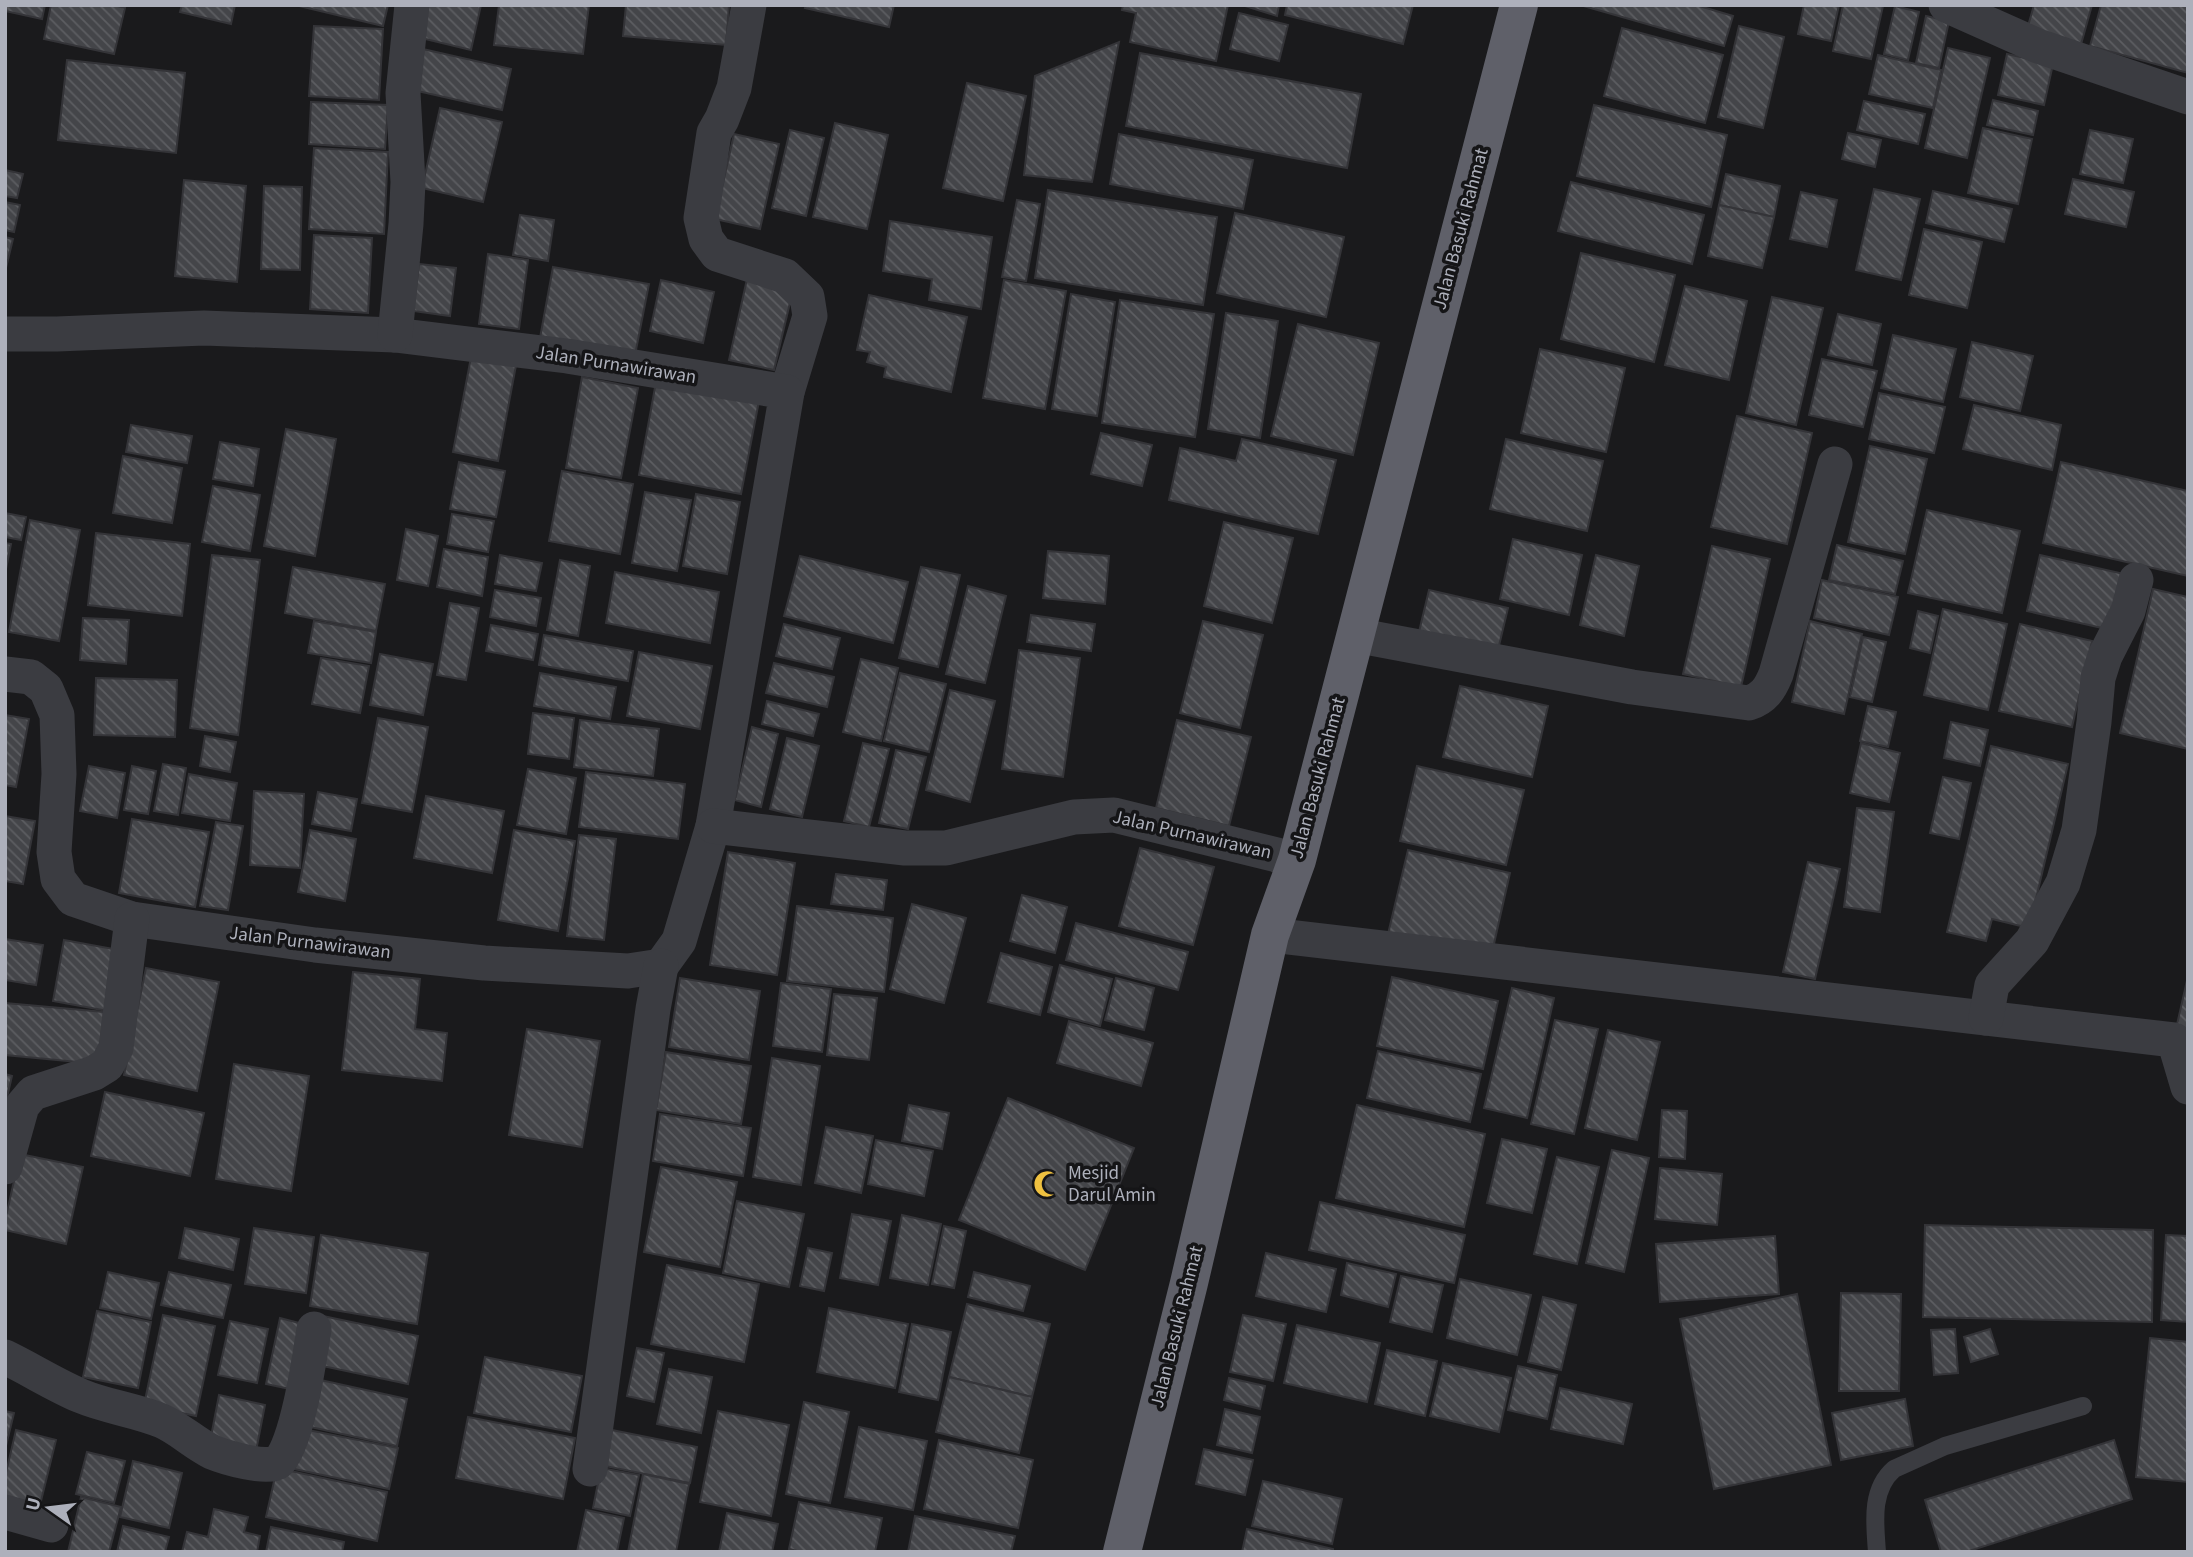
<svg xmlns="http://www.w3.org/2000/svg" width="2193" height="1557" viewBox="0 0 2193 1557" font-family="'Source Sans 3',sans-serif">
<style>
.building{fill:url(#building-back-hatch);stroke:#343438;stroke-width:2}
.lines{fill:none;stroke-linecap:round;stroke-linejoin:round}
.service{stroke:#3b3c41;stroke-width:18}
.minor{stroke:#3b3c41;stroke-width:35}
.trunk{stroke:#5f6069;stroke-width:38}
.labels{text-anchor:middle;dominant-baseline:central;stroke-width:7;stroke-linejoin:round;paint-order:stroke}
.street-label{font-size:19px;fill:#adb0bb;stroke:#151517}
.poi-label{font-size:19px;fill:#adb0bb;stroke:#151517;text-anchor:start}
</style>
<defs>
<pattern id="building-back-hatch" width="6" height="6" patternUnits="userSpaceOnUse" patternTransform="scale(1.75)"><rect width="6" height="6" fill="#444549"/><path d="M-1 5l2 2M0 0l6 6M5-1l2 2" fill="none" stroke="#5c5d61"/></pattern>
</defs>
<rect width="100%" height="100%" fill="#1a1a1c"/>
<g class="building">
<polygon points="5,5 45,5 42,19 5,11"/>
<polygon points="51,5 114,5 125,8 114,54 44,39"/>
<polygon points="182,5 235,5 231,24 180,12"/>
<polygon points="295,5 388,5 383,26"/>
<polygon points="424,5 481,5 471,50 417,37"/>
<polygon points="499,5 589,5 583,54 494,45"/>
<polygon points="626,5 729,5 726,45 623,36"/>
<polygon points="806,5 894,5 889,27 805,8"/>
<polygon points="1123,5 1228,5 1216,61 1130,42 1136,13 1122,10"/>
<polygon points="1242,5 1279,5 1277,16"/>
<polygon points="1287,5 1413,5 1403,44 1285,15"/>
<polygon points="1580,5 1696,5 1733,16 1724,46"/>
<polygon points="1804,5 1839,5 1831,41 1798,34"/>
<polygon points="1843,5 1883,6 1871,59 1833,51"/>
<polygon points="2034,5 2092,5 2080,48 2026,33"/>
<polygon points="2101,5 2188,5 2188,73 2090,46"/>
<polygon points="1895,6 1919,12 1908,60 1884,54"/>
<polygon points="1239,13 1288,25 1279,61 1230,49"/>
<polygon points="1926,16 1949,21 1939,68 1916,63"/>
<polygon points="314,26 383,29 379,100 309,96"/>
<polygon points="1739,26 1784,37 1763,128 1718,117"/>
<polygon points="1622,28 1723,55 1705,123 1604,96"/>
<polygon points="1119,42 1092,182 1024,175 1035,76"/>
<polygon points="414,47 511,69 502,110 404,88"/>
<polygon points="1948,48 1990,58 1967,158 1925,148"/>
<polygon points="1140,53 1361,94 1347,168 1126,126"/>
<polygon points="2007,54 2053,64 2044,105 1998,95"/>
<polygon points="1878,55 1941,70 1933,108 1869,94"/>
<polygon points="67,60 185,73 176,153 58,140"/>
<polygon points="967,83 1026,96 1003,201 943,188"/>
<polygon points="1993,100 2038,111 2033,135 1987,125"/>
<polygon points="1864,101 1925,114 1918,144 1857,130"/>
<polygon points="311,102 388,105 385,149 309,144"/>
<polygon points="1594,105 1727,135 1711,207 1577,176"/>
<polygon points="440,108 502,122 483,202 422,188"/>
<polygon points="835,123 888,135 867,229 813,217"/>
<polygon points="1983,128 2032,139 2018,204 1968,193"/>
<polygon points="790,130 824,138 806,216 772,208"/>
<polygon points="2090,130 2133,139 2123,183 2080,174"/>
<polygon points="1848,133 1881,140 1875,167 1842,159"/>
<polygon points="734,134 779,144 760,229 715,219"/>
<polygon points="1119,134 1253,160 1243,209 1110,184"/>
<polygon points="314,148 388,152 384,234 309,229"/>
<polygon points="5,170 23,174 17,198 5,196"/>
<polygon points="1726,174 1780,186 1774,217 1719,205"/>
<polygon points="2073,179 2134,192 2126,227 2065,214"/>
<polygon points="184,180 246,186 237,282 175,276"/>
<polygon points="1571,182 1704,215 1692,264 1558,231"/>
<polygon points="264,186 302,187 300,270 261,269"/>
<polygon points="1874,189 1920,199 1901,280 1856,270"/>
<polygon points="1048,190 1217,217 1203,305 1035,278"/>
<polygon points="1933,191 2012,209 2004,242 1926,223"/>
<polygon points="1801,192 1837,200 1827,247 1790,239"/>
<polygon points="1017,200 1040,204 1026,281 1002,277"/>
<polygon points="5,202 20,205 14,232 5,230"/>
<polygon points="1719,205 1774,217 1762,268 1708,256"/>
<polygon points="1235,213 1344,237 1326,317 1217,293"/>
<polygon points="520,215 554,220 548,261 513,255"/>
<polygon points="890,221 992,237 981,309 929,300 932,279 883,271"/>
<polygon points="1924,229 1982,242 1967,308 1909,295"/>
<polygon points="314,235 372,238 368,313 310,309"/>
<polygon points="5,237 13,239 5,272"/>
<polygon points="1581,253 1675,275 1654,362 1561,339"/>
<polygon points="488,254 528,260 519,329 479,324"/>
<polygon points="419,264 456,268 450,316 413,311"/>
<polygon points="553,267 649,284 635,355 540,338"/>
<polygon points="747,279 793,290 774,370 729,360"/>
<polygon points="661,280 714,292 703,343 650,331"/>
<polygon points="1004,280 1066,291 1045,409 983,398"/>
<polygon points="1685,286 1747,301 1729,380 1665,365"/>
<polygon points="1071,294 1115,302 1097,416 1052,409"/>
<polygon points="869,295 967,317 951,392 884,377 886,367 867,362 870,352 857,350"/>
<polygon points="1772,297 1823,308 1796,425 1746,413"/>
<polygon points="1120,300 1214,314 1195,437 1102,423"/>
<polygon points="1226,313 1278,321 1260,438 1208,429"/>
<polygon points="1838,314 1881,324 1872,365 1828,355"/>
<polygon points="1298,324 1379,343 1353,455 1271,436"/>
<polygon points="1893,335 1956,349 1943,402 1881,388"/>
<polygon points="1972,342 2033,356 2020,411 1960,397"/>
<polygon points="1540,349 1625,368 1606,452 1521,433"/>
<polygon points="472,352 517,360 498,461 453,452"/>
<polygon points="1822,359 1877,371 1863,427 1809,415"/>
<polygon points="582,377 638,388 621,478 566,468"/>
<polygon points="656,382 759,401 741,494 639,475"/>
<polygon points="1879,393 1945,407 1934,453 1869,439"/>
<polygon points="1974,405 2061,425 2052,470 1963,449"/>
<polygon points="1737,416 1812,433 1787,544 1711,527"/>
<polygon points="131,425 192,436 187,463 126,452"/>
<polygon points="286,429 336,439 315,556 264,546"/>
<polygon points="1101,433 1152,445 1142,486 1091,474"/>
<polygon points="1242,439 1336,460 1318,534 1169,500 1180,448 1236,461"/>
<polygon points="1506,439 1603,461 1587,531 1490,509"/>
<polygon points="220,442 259,449 253,486 213,479"/>
<polygon points="1870,446 1927,459 1905,554 1848,542"/>
<polygon points="123,456 182,468 172,523 113,513"/>
<polygon points="459,462 505,471 496,517 450,509"/>
<polygon points="2061,462 2188,491 2188,576 2043,543"/>
<polygon points="562,471 633,484 620,554 549,541"/>
<polygon points="213,486 260,495 250,551 202,542"/>
<polygon points="645,492 691,500 677,571 632,563"/>
<polygon points="696,494 740,502 727,574 683,566"/>
<polygon points="1927,510 2020,531 2002,613 1908,593"/>
<polygon points="5,513 26,517 21,540 5,537"/>
<polygon points="452,514 494,521 488,552 447,544"/>
<polygon points="30,520 80,530 59,641 9,632"/>
<polygon points="1224,522 1293,538 1272,623 1204,606"/>
<polygon points="406,529 438,536 428,586 397,580"/>
<polygon points="96,533 190,544 182,616 88,605"/>
<polygon points="1513,539 1582,555 1569,615 1500,599"/>
<polygon points="5,543 11,544 5,574"/>
<polygon points="1837,545 1903,561 1895,594 1829,580"/>
<polygon points="1712,546 1770,559 1741,687 1683,674"/>
<polygon points="444,549 488,557 482,596 437,587"/>
<polygon points="1048,551 1109,556 1105,604 1043,598"/>
<polygon points="212,555 260,560 238,735 190,728"/>
<polygon points="500,555 542,563 536,591 495,584"/>
<polygon points="1596,555 1639,566 1624,636 1580,625"/>
<polygon points="2040,555 2124,574 2111,630 2027,611"/>
<polygon points="800,556 908,582 893,643 784,616"/>
<polygon points="560,560 590,566 578,636 547,630"/>
<polygon points="293,567 385,584 376,631 285,613"/>
<polygon points="921,567 960,575 938,667 899,658"/>
<polygon points="615,572 719,592 710,643 606,623"/>
<polygon points="1822,580 1898,597 1889,635 1814,618"/>
<polygon points="968,586 1006,596 985,683 946,674"/>
<polygon points="2153,589 2188,597 2188,749 2120,733"/>
<polygon points="495,590 541,598 536,626 490,617"/>
<polygon points="1429,590 1508,608 1497,654 1418,636"/>
<polygon points="450,603 479,608 466,680 437,675"/>
<polygon points="1943,609 2007,624 1988,710 1924,695"/>
<polygon points="1918,611 1938,616 1930,653 1910,648"/>
<polygon points="1031,615 1095,624 1091,651 1027,642"/>
<polygon points="83,618 129,620 126,664 80,660"/>
<polygon points="314,621 376,632 371,663 308,653"/>
<polygon points="1203,621 1263,635 1240,728 1180,713"/>
<polygon points="1810,621 1862,634 1844,714 1792,702"/>
<polygon points="784,624 840,638 832,669 776,656"/>
<polygon points="2020,624 2092,641 2072,727 1999,711"/>
<polygon points="491,625 538,634 533,660 486,651"/>
<polygon points="544,635 633,651 628,681 539,665"/>
<polygon points="1863,637 1886,642 1872,702 1850,697"/>
<polygon points="1019,650 1080,658 1063,777 1002,769"/>
<polygon points="639,652 712,666 700,729 627,716"/>
<polygon points="380,654 433,664 423,715 370,705"/>
<polygon points="321,658 369,666 360,713 312,704"/>
<polygon points="861,659 898,668 881,741 843,732"/>
<polygon points="774,663 834,677 827,707 766,693"/>
<polygon points="540,673 616,687 610,719 534,706"/>
<polygon points="900,673 946,684 929,752 884,741"/>
<polygon points="96,678 177,680 175,737 94,735"/>
<polygon points="1460,686 1548,706 1532,777 1443,757"/>
<polygon points="950,690 995,701 970,802 926,790"/>
<polygon points="767,701 819,714 813,736 762,724"/>
<polygon points="1868,706 1896,712 1888,747 1860,741"/>
<polygon points="533,713 574,718 569,759 528,754"/>
<polygon points="5,715 29,719 16,787 5,785"/>
<polygon points="378,718 428,727 412,812 362,803"/>
<polygon points="580,720 659,729 653,776 574,767"/>
<polygon points="1177,720 1251,737 1229,826 1156,808"/>
<polygon points="1951,722 1988,730 1980,766 1944,758"/>
<polygon points="752,727 778,734 761,807 735,800"/>
<polygon points="205,736 236,742 230,772 200,766"/>
<polygon points="787,738 819,746 802,817 770,809"/>
<polygon points="863,743 889,749 869,827 844,821"/>
<polygon points="1861,743 1900,753 1889,802 1850,793"/>
<polygon points="1991,746 2068,764 2029,928 1992,919 1986,941 1947,932"/>
<polygon points="896,750 926,757 908,829 879,823"/>
<polygon points="163,764 186,768 178,815 154,811"/>
<polygon points="89,766 125,773 117,818 80,811"/>
<polygon points="132,766 156,771 148,814 124,810"/>
<polygon points="1417,766 1524,790 1506,865 1400,841"/>
<polygon points="528,769 576,778 566,834 517,825"/>
<polygon points="586,772 685,784 678,839 579,827"/>
<polygon points="189,774 237,783 230,821 182,813"/>
<polygon points="1943,777 1971,783 1959,839 1930,833"/>
<polygon points="254,791 304,794 300,868 250,865"/>
<polygon points="318,792 357,799 351,831 312,824"/>
<polygon points="426,796 504,811 492,873 414,858"/>
<polygon points="1857,808 1894,812 1880,912 1844,907"/>
<polygon points="5,816 35,821 23,884 5,881"/>
<polygon points="132,819 209,832 195,907 119,893"/>
<polygon points="216,822 243,826 228,910 200,906"/>
<polygon points="310,830 356,839 345,901 298,892"/>
<polygon points="514,830 575,841 558,931 498,920"/>
<polygon points="579,835 616,839 604,940 567,936"/>
<polygon points="1140,848 1214,867 1193,945 1119,926"/>
<polygon points="1408,850 1510,873 1491,957 1388,934"/>
<polygon points="728,852 795,863 777,975 710,965"/>
<polygon points="1808,862 1840,869 1815,979 1783,972"/>
<polygon points="836,874 887,880 883,910 831,904"/>
<polygon points="1022,895 1067,907 1055,953 1010,941"/>
<polygon points="912,904 966,918 944,1003 890,989"/>
<polygon points="797,906 893,918 884,992 787,981"/>
<polygon points="1076,923 1188,952 1178,990 1066,960"/>
<polygon points="5,939 43,945 36,985 5,980"/>
<polygon points="64,940 119,950 108,1011 53,1001"/>
<polygon points="1001,953 1052,967 1040,1015 988,1002"/>
<polygon points="1060,965 1112,979 1100,1026 1048,1012"/>
<polygon points="146,968 219,982 197,1091 124,1075"/>
<polygon points="353,972 420,979 415,1029 447,1033 442,1081 342,1070"/>
<polygon points="2188,976 2188,1031 2176,1029"/>
<polygon points="1392,977 1498,1001 1483,1069 1377,1046"/>
<polygon points="680,978 760,991 749,1060 669,1047"/>
<polygon points="1116,978 1154,988 1144,1030 1105,1020"/>
<polygon points="781,983 831,989 822,1052 773,1046"/>
<polygon points="1512,988 1554,998 1527,1118 1484,1108"/>
<polygon points="834,994 877,998 869,1060 827,1055"/>
<polygon points="5,1003 104,1012 98,1064 5,1055"/>
<polygon points="1555,1020 1598,1029 1574,1134 1531,1124"/>
<polygon points="1069,1021 1153,1043 1141,1086 1057,1063"/>
<polygon points="527,1029 600,1041 582,1147 509,1135"/>
<polygon points="1608,1030 1660,1042 1637,1140 1585,1128"/>
<polygon points="1378,1051 1481,1074 1470,1122 1367,1098"/>
<polygon points="666,1052 751,1066 741,1124 656,1110"/>
<polygon points="772,1058 820,1066 801,1185 753,1177"/>
<polygon points="234,1064 309,1076 291,1191 216,1179"/>
<polygon points="5,1074 12,1076 5,1106"/>
<polygon points="105,1092 204,1113 190,1176 91,1156"/>
<polygon points="1008,1098 1134,1148 1085,1270 959,1220"/>
<polygon points="909,1105 949,1113 942,1149 902,1141"/>
<polygon points="1357,1105 1485,1134 1464,1227 1336,1198"/>
<polygon points="1662,1110 1687,1111 1685,1159 1659,1157"/>
<polygon points="660,1114 751,1128 743,1176 653,1161"/>
<polygon points="826,1127 873,1136 861,1193 815,1183"/>
<polygon points="1502,1139 1547,1149 1532,1213 1487,1203"/>
<polygon points="876,1140 933,1151 924,1196 868,1184"/>
<polygon points="1612,1150 1649,1158 1624,1272 1586,1263"/>
<polygon points="20,1154 83,1167 66,1244 5,1230 5,1221"/>
<polygon points="1557,1157 1599,1167 1577,1264 1534,1254"/>
<polygon points="661,1167 737,1182 720,1267 644,1252"/>
<polygon points="1660,1168 1722,1174 1717,1225 1655,1219"/>
<polygon points="737,1201 804,1214 789,1287 723,1273"/>
<polygon points="1320,1202 1465,1235 1454,1283 1309,1250"/>
<polygon points="852,1214 891,1221 878,1285 840,1278"/>
<polygon points="902,1215 941,1224 928,1285 890,1278"/>
<polygon points="1925,1225 2153,1230 2152,1322 1923,1317"/>
<polygon points="944,1226 966,1231 954,1288 932,1284"/>
<polygon points="185,1228 239,1239 233,1270 179,1258"/>
<polygon points="254,1228 314,1237 306,1293 245,1284"/>
<polygon points="321,1235 428,1253 417,1324 310,1306"/>
<polygon points="2166,1235 2188,1236 2188,1322 2161,1320"/>
<polygon points="1775,1236 1779,1294 1660,1302 1656,1244"/>
<polygon points="808,1248 832,1253 824,1291 800,1286"/>
<polygon points="1266,1253 1336,1269 1326,1312 1256,1296"/>
<polygon points="1347,1263 1396,1274 1388,1307 1341,1295"/>
<polygon points="667,1265 759,1284 744,1362 651,1344"/>
<polygon points="108,1272 159,1283 151,1319 100,1308"/>
<polygon points="169,1272 231,1285 223,1318 161,1305"/>
<polygon points="974,1272 1030,1286 1023,1311 968,1297"/>
<polygon points="1401,1276 1443,1285 1432,1332 1390,1322"/>
<polygon points="1460,1279 1531,1295 1517,1355 1447,1338"/>
<polygon points="1841,1293 1901,1294 1899,1391 1839,1391"/>
<polygon points="1797,1294 1831,1465 1714,1489 1680,1319"/>
<polygon points="1543,1297 1576,1305 1561,1370 1528,1362"/>
<polygon points="967,1304 1050,1324 1032,1397 949,1377"/>
<polygon points="829,1308 908,1324 895,1388 817,1372"/>
<polygon points="97,1311 151,1322 138,1388 83,1377"/>
<polygon points="163,1315 215,1326 196,1416 144,1405"/>
<polygon points="1243,1315 1286,1324 1273,1381 1230,1372"/>
<polygon points="323,1316 418,1336 408,1384 313,1364"/>
<polygon points="280,1318 303,1324 290,1389 266,1384"/>
<polygon points="230,1321 268,1329 257,1383 218,1375"/>
<polygon points="912,1324 951,1332 938,1400 899,1392"/>
<polygon points="1297,1325 1380,1343 1367,1402 1284,1383"/>
<polygon points="1955,1329 1958,1373 1934,1375 1931,1330"/>
<polygon points="1990,1329 1998,1354 1971,1362 1964,1337"/>
<polygon points="2150,1338 2188,1342 2188,1482 2136,1477"/>
<polygon points="637,1348 664,1353 654,1402 627,1396"/>
<polygon points="1387,1350 1437,1361 1425,1416 1375,1404"/>
<polygon points="485,1357 582,1376 571,1432 474,1413"/>
<polygon points="1443,1363 1511,1378 1499,1432 1430,1416"/>
<polygon points="1518,1366 1557,1375 1547,1419 1508,1410"/>
<polygon points="669,1369 712,1377 701,1433 657,1424"/>
<polygon points="949,1377 1032,1397 1019,1453 936,1432"/>
<polygon points="1229,1378 1265,1386 1260,1409 1224,1400"/>
<polygon points="316,1379 407,1399 397,1446 306,1426"/>
<polygon points="1560,1388 1632,1404 1623,1444 1551,1429"/>
<polygon points="219,1395 265,1405 256,1451 210,1442"/>
<polygon points="1905,1399 1913,1446 1841,1460 1832,1413"/>
<polygon points="804,1402 849,1412 830,1503 786,1494"/>
<polygon points="1225,1409 1260,1417 1252,1453 1217,1445"/>
<polygon points="5,1411 14,1413 5,1450"/>
<polygon points="718,1411 789,1425 771,1516 700,1502"/>
<polygon points="468,1417 575,1438 563,1499 456,1478"/>
<polygon points="859,1427 927,1441 913,1510 845,1497"/>
<polygon points="303,1429 398,1448 389,1489 294,1469"/>
<polygon points="16,1430 56,1440 40,1505 5,1496 5,1477"/>
<polygon points="612,1430 697,1447 690,1483 605,1466"/>
<polygon points="939,1440 1033,1460 1018,1528 924,1509"/>
<polygon points="2114,1440 2132,1499 1966,1552 1941,1552 1925,1500"/>
<polygon points="1204,1449 1253,1460 1245,1495 1196,1484"/>
<polygon points="87,1452 125,1461 114,1503 76,1494"/>
<polygon points="133,1461 182,1473 169,1528 120,1517"/>
<polygon points="277,1468 387,1492 377,1541 266,1517"/>
<polygon points="601,1468 639,1475 630,1516 593,1508"/>
<polygon points="643,1474 689,1484 676,1552 628,1552"/>
<polygon points="1263,1481 1342,1499 1332,1544 1252,1526"/>
<polygon points="81,1497 121,1507 109,1552 68,1552"/>
<polygon points="799,1502 882,1518 875,1552 801,1552 789,1549"/>
<polygon points="214,1509 248,1517 244,1532 260,1536 257,1552 182,1552 187,1532 208,1537"/>
<polygon points="586,1510 624,1518 617,1552 577,1552"/>
<polygon points="727,1513 778,1524 772,1552 719,1552"/>
<polygon points="915,1516 1015,1536 1011,1552 908,1552"/>
<polygon points="123,1526 169,1537 165,1552 117,1552"/>
<polygon points="271,1527 344,1542 342,1552 266,1552"/>
<polygon points="1247,1529 1333,1549 1333,1552 1242,1552"/>
</g>
<g class="lines">
<path class="service" d="M1877 1552C1875 1524 1870 1490 1894 1469L1945 1446 2083 1406"/>
<g class="minor">
<polyline points="749,5 734,88 722,119 714,133 701,218 706,239 717,254 785,276 807,297 810,316 787,392"/>
<polyline points="1946,5 2038,46 2188,97"/>
<polyline points="5,334 57,334 204,328 395,335 567,356 787,392 713,826 679,941 661,966 628,971 484,963 315,945 132,919 73,899 58,879 54,852 59,774 57,715 46,689 31,677 5,674"/>
<polyline points="395,335 406,224 408,182 403,93 412,5"/>
<path d="M1355 635 1632 687 1749 703C1764 698 1770 689 1776 674L1835 464"/>
<polyline points="713,826 905,848 946,848 1074,817 1114,815 1297,860"/>
<polyline points="1270,935 2174,1040 2188,1087"/>
<polyline points="1986,1018 1992,985 2032,941 2063,883 2079,830 2094,722 2098,678 2105,656 2128,611 2136,580"/>
<polyline points="5,1167 22,1106 33,1093 94,1073 107,1065 116,1048 132,919"/>
<path d="M5 1357C30 1369 55 1385 81 1396 107 1407 136 1410 162 1421 180 1429 194 1443 212 1452 224 1457 268 1470 278 1462 297 1447 310 1355 314 1329"/>
<polyline points="590,1469 653,1009 661,966"/>
<polyline points="5,1512 51,1525"/>
</g>
<polyline class="trunk" points="1122,1552 1189,1283 1270,935 1297,860 1519,5"/>
</g>
<defs>
<symbol id="mosque-bare" viewBox="-9 -9 18 18"><path d="M3.5-4.9A6 6 0 1 0 3.5 4.9A5 5 0 1 1 3.5-4.9Z" fill="#efc140" stroke="#151517" stroke-width="2.5" paint-order="stroke"/></symbol>
</defs>
<g fill-rule="evenodd">
<use href="#mosque-bare" x="1028" y="1165" width="38" height="38"/>
</g>
<g class="labels">
<g class="street-label">
<text transform="translate(1461 229) rotate(-75)">Jalan Basuki Rahmat</text>
<text transform="translate(616 365) rotate(9)">Jalan Purnawirawan</text>
<text transform="translate(1318 778) rotate(-75)">Jalan Basuki Rahmat</text>
<text transform="translate(1192 835) rotate(13)">Jalan Purnawirawan</text>
<text transform="translate(310 943) rotate(7)">Jalan Purnawirawan</text>
<text transform="translate(1177 1327) rotate(-76)">Jalan Basuki Rahmat</text>
</g>
<g class="poi-label">
<text x="1068" y="1173">Mesjid<tspan x="1068" dy="22">Darul Amin</tspan></text>
</g>
</g>
<rect width="2193" height="1557" fill="none" stroke="#adb0bb" stroke-width="14"/>
<g transform="translate(49 1508) rotate(284)" stroke="#151517" stroke-width="5" paint-order="stroke">
<path d="M0-5L12 26L0 18L-12 26Z" fill="#adb0bb"/>
<text y="-10" font-size="19" font-weight="bold" text-anchor="middle" fill="#adb0bb">U</text>
</g>
</svg>
